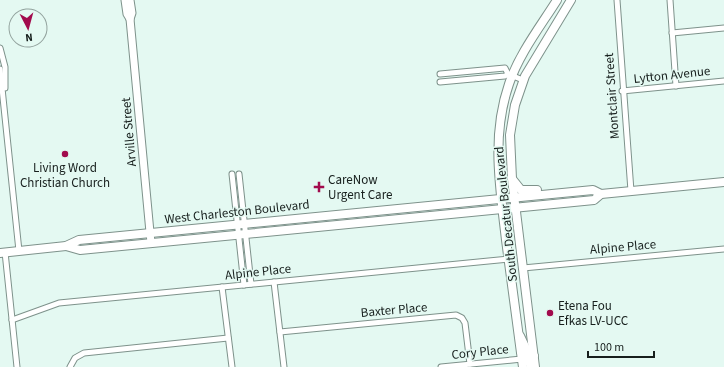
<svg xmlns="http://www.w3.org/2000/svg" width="724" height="367" viewBox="0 0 724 367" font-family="'Source Sans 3',sans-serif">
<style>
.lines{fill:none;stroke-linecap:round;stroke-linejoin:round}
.street-casing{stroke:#7e928b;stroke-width:7}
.secondary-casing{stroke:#7e928b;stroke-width:9}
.primary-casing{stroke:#7e928b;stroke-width:10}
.street{stroke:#fff;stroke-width:5}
.secondary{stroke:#fff;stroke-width:7}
.primary{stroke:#fff;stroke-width:8}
.poi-dot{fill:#a20b4d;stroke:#e4f9f2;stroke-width:1.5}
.labels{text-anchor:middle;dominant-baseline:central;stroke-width:3;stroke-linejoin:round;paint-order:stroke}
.street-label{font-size:13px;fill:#171f1d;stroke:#e4f9f2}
.poi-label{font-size:13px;fill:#171f1d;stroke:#e4f9f2;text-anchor:start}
</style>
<rect width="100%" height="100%" fill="#e4f9f2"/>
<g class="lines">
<defs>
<g id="street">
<polyline points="617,0 631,191"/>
<polyline points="670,0 676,86"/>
<polyline points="672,33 724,28"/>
<polyline points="0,48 5,67 5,88"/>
<polyline points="0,69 19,251"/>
<polyline points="440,74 505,68 508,74 523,80"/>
<polyline points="440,82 505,76 508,74"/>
<polyline points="622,91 724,81"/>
<polyline points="232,174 244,285"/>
<polyline points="239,174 251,284"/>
<polyline points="5,252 17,367"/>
<polyline points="523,268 724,249"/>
<polyline points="274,282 284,367"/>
<polyline points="222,287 232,367"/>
<polyline points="12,320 59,303 509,259"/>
<polyline points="280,332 456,315 462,318 465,323 470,364"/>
<polyline points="70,367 75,358 84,353 228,338"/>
<polyline points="441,367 522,359"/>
</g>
<g id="secondary">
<polyline points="125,0 127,14 130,19"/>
<polyline points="130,0 132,13 130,19 151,243"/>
</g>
<g id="primary">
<polyline points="513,180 521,190 537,190"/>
<polyline points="66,246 80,250 523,207 594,200 601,194 724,182"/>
<polyline points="0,253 66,246 79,240 593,190 601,194"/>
<polyline points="520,336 528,353 534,356"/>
<polyline points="522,359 528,358 531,367"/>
<path d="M523 367C517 325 512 283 506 240 500 187 491 136 509 84 519 54 540 27 557 0"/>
<polyline points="535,367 512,179 510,135 515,105 525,76 571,0"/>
</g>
</defs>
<use href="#street" class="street-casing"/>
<use href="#secondary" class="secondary-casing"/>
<use href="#primary" class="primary-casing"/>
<use href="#street" class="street"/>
<use href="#secondary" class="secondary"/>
<use href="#primary" class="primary"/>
</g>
<g class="poi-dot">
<circle cx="65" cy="154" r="4"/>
<path d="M317 181h4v4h4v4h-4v4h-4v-4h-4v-4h4z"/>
<circle cx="550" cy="313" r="4"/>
</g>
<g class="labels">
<g class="street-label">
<text transform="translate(672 75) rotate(-6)">Lytton Avenue</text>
<text transform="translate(612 96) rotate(-94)">Montclair Street</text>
<text transform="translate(129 132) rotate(-95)">Arville Street</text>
<text transform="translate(237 212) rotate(-6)">West Charleston Boulevard</text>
<text transform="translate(506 214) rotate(-96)">South Decatur Boulevard</text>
<text transform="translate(623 247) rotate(-5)">Alpine Place</text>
<text transform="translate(258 272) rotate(-6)">Alpine Place</text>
<text transform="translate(394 310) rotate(-5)">Baxter Place</text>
<text transform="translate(480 352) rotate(-6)">Cory Place</text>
</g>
<g class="poi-label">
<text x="65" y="168" text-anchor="middle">Living Word<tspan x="65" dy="15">Christian Church</tspan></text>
<text x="328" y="180">CareNow<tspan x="328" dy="15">Urgent Care</tspan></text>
<text x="558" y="306">Etena Fou<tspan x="558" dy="15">Efkas LV-UCC</tspan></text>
</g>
</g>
<g transform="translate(28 28) rotate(174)"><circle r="19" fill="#e4f9f2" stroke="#92a29d"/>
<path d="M0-3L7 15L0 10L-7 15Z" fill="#a20b4d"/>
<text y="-6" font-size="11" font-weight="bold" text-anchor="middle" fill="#171f1d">N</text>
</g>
<path d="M588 351v6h66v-6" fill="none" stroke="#171f1d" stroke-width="2"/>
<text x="594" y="351" font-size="12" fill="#171f1d" stroke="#e4f9f2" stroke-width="3" paint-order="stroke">100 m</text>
</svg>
